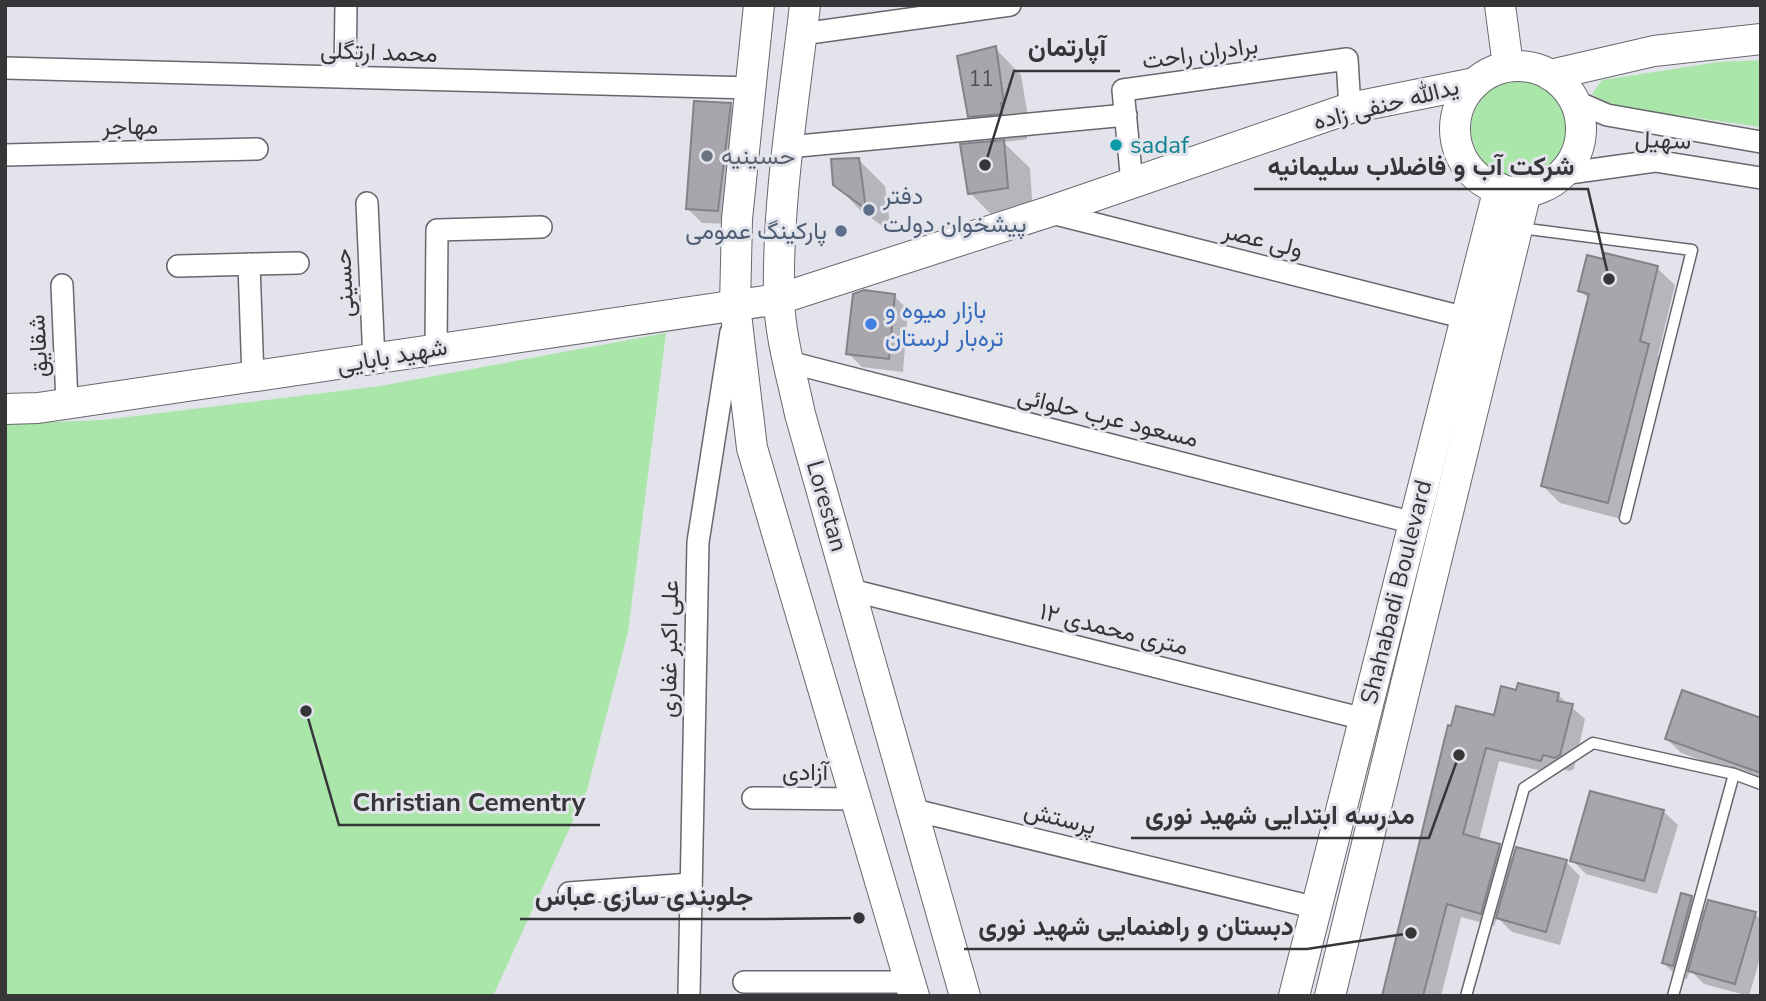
<svg xmlns="http://www.w3.org/2000/svg" width="1766" height="1001" viewBox="0 0 1766 1001" font-family="'Nunito Sans',Vazirmatn,sans-serif">
<style>
.green{fill:#aae6a9}
.shadow{fill:#0003}
.building{fill:#a8a6ac;stroke:#848288;stroke-width:2}
.lines{fill:none;stroke-linecap:round;stroke-linejoin:round}
.lane-casing{stroke:#67686e;stroke-width:13}
.street-casing{stroke:#67686e;stroke-width:24}
.secondary-casing{stroke:#67686e;stroke-width:32}
.lane{stroke:#fff;stroke-width:10}
.street{stroke:#fff;stroke-width:21}
.secondary{stroke:#fff;stroke-width:30}
.culture-dot{fill:#0f9aa8;stroke:#e3e4eb;stroke-width:2.5}
.worship-dot{fill:#6b7280;stroke:#e3e4eb;stroke-width:2.5}
.service-dot{fill:#5c6f8a;stroke:#e3e4eb;stroke-width:2.5}
.shop-dot{fill:#3f7fe0;stroke:#e3e4eb;stroke-width:2.5}
.labels{text-anchor:middle;dominant-baseline:central;stroke-width:6;stroke-linejoin:round;paint-order:stroke}
.number-label{font-size:21px;fill:#525256}
.street-label{font-size:24px;fill:#363639;stroke:#e3e4eb}
.culture-label{font-size:24px;fill:#0d838f;stroke:#e3e4eb;text-anchor:start}
.worship-label{font-size:24px;fill:#5b616d;stroke:#e3e4eb;text-anchor:start}
.service-label{font-size:24px;fill:#4e5e75;stroke:#e3e4eb;text-anchor:start}
.shop-label{font-size:24px;fill:#366cbe;stroke:#e3e4eb;text-anchor:start}
.leader{fill:none;stroke:#363639;stroke-width:2.5}
.callout-dot{fill:#363639;stroke:#e3e4eb;stroke-width:2.5}
.callout-label{font-size:26px;text-anchor:middle;font-weight:bold;fill:#363639;stroke:#e3e4eb;stroke-width:6;stroke-linejoin:round;paint-order:stroke}
</style>
<rect width="100%" height="100%" fill="#e3e4eb"/>
<g class="green">
<polygon points="1761,60 1761,127 1611,106 1592,94 1602,80 1719,62"/>
<circle cx="1519" cy="129" r="48"/>
<polygon points="666,333 628,632 587,790 493,996 5,996 5,424 103,420 380,386"/>
</g>
<g class="shadow">
<polygon points="995,48 1021,75 1030,129 1027,129 1027,139 1003,142 1030,168 1033,214 996,219 970,193 996,142 969,116"/>
<polygon points="730,105 744,119 732,224 702,223 688,209"/>
<polygon points="859,160 885,186 891,232 861,211 835,184"/>
<polygon points="1657,268 1675,285 1658,355 1666,363 1625,520 1560,503 1543,486 1590,300 1580,291"/>
<polygon points="894,296 908,310 903,372 862,367 848,353"/>
<polygon points="1558,695 1585,719 1574,769 1570,771 1556,768 1555,774 1499,761 1479,840 1499,845 1514,860 1566,862 1580,876 1560,945 1512,932 1497,917 1494,926 1461,917 1441,996 1383,996 1495,717"/>
<polygon points="1761,720 1761,781 1681,753 1667,739"/>
<polygon points="1663,811 1678,825 1657,894 1586,874 1572,860"/>
<polygon points="1691,897 1706,912 1755,914 1761,920 1761,955 1749,996 1704,984 1690,970 1687,979 1678,977 1663,963"/>
</g>
<g class="building">
<polygon points="996,46 1004,103 1001,103 1002,114 968,117 957,56"/>
<polygon points="694,101 731,103 718,211 686,209"/>
<polygon points="1004,140 1008,188 968,194 960,144"/>
<polygon points="859,158 866,209 833,185 831,159"/>
<polygon points="1605,253 1658,266 1640,341 1649,344 1608,503 1541,486 1589,294 1578,291 1587,255 1603,259"/>
<polygon points="864,290 895,294 889,359 846,354 853,294"/>
<polygon points="1518,683 1559,693 1557,701 1573,704 1560,755 1555,758 1543,755 1541,761 1486,748 1463,834 1500,844 1481,914 1447,904 1423,996 1382,996 1448,725 1451,726 1456,706 1494,715 1501,686 1516,690"/>
<polygon points="1682,690 1761,718 1761,773 1665,739"/>
<polygon points="1590,791 1664,810 1644,881 1570,861"/>
<polygon points="1516,847 1567,860 1546,932 1496,918"/>
<polygon points="1681,893 1692,896 1673,966 1662,963"/>
<polygon points="1708,900 1756,912 1735,984 1688,971"/>
</g>
<g class="lines">
<defs>
<g id="lane">
<polyline points="1520,228 1692,250 1625,518"/>
<polyline points="1466,996 1524,788 1593,743 1734,774 1761,784"/>
<polyline points="1673,996 1734,774"/>
</g>
<g id="street">
<polyline points="802,34 1010,5"/>
<polyline points="5,68 751,88"/>
<polyline points="345,77 346,5"/>
<polyline points="1575,101 1607,115 1761,142"/>
<polyline points="788,147 1126,115"/>
<polyline points="5,155 257,149"/>
<polyline points="1562,174 1655,161 1761,178"/>
<polyline points="1132,183 1123,90 1347,59 1350,108"/>
<polyline points="367,203 374,361"/>
<polyline points="1048,212 1466,318"/>
<polyline points="249,264 253,378"/>
<polyline points="178,266 298,263"/>
<polyline points="62,285 67,403"/>
<polyline points="436,348 437,230 541,227"/>
<polyline points="789,362 1414,523"/>
<polyline points="851,590 1364,719"/>
<polyline points="753,798 857,799"/>
<polyline points="914,810 1317,908"/>
<polyline points="569,893 691,884"/>
<polyline points="744,982 910,982"/>
<polyline points="689,996 698,542 731,332"/>
</g>
<g id="secondary">
<polyline points="759,5 737,219 735,306 752,448 914,996"/>
<path d="M805 5C794 102 777 200 779 298 780 337 792 376 800 414L965 996"/>
<polyline points="1500,5 1508,66"/>
<circle cx="1518" cy="129" r="63"/>
<polyline points="1550,75 1654,51 1761,39"/>
<polyline points="5,409 38,408 779,299 1048,212 1350,108 1475,83"/>
<polyline points="1294,996 1499,188"/>
<polyline points="1330,996 1526,192"/>
</g>
</defs>
<use href="#lane" class="lane-casing"/>
<use href="#street" class="street-casing"/>
<use href="#secondary" class="secondary-casing"/>
<use href="#lane" class="lane"/>
<use href="#street" class="street"/>
<use href="#secondary" class="secondary"/>
</g>
<circle class="culture-dot" cx="1116" cy="145" r="7"/>
<circle class="worship-dot" cx="707" cy="156" r="7"/>
<g class="service-dot">
<circle cx="869" cy="210" r="7"/>
<circle cx="841" cy="231" r="7"/>
</g>
<circle class="shop-dot" cx="871" cy="324" r="7"/>
<g class="labels">
<g class="number-label">
<text x="981" y="79">11</text>
</g>
<g class="street-label">
<text transform="translate(379 52) rotate(2)">محمد ارتگلی</text>
<text transform="translate(1200 53) rotate(-8)">برادران راحت</text>
<text transform="translate(1386 104) rotate(-14)">یدالله حنفی زاده</text>
<text transform="translate(130 126) rotate(-1)">مهاجر</text>
<text transform="translate(1663 140) rotate(2)">سهیل</text>
<text transform="translate(1263 240) rotate(14)">ولی عصر</text>
<text transform="translate(344 283) rotate(-93)">حسینی</text>
<text transform="translate(38 346) rotate(-93)">شقایق</text>
<text transform="translate(392 356) rotate(-10)">شهید بابایی</text>
<text transform="translate(1108 417) rotate(14)">مسعود عرب حلوائی</text>
<text transform="translate(827 506) rotate(74)">Lorestan</text>
<text transform="translate(1396 592) rotate(-76)">Shahabadi Boulevard</text>
<text transform="translate(1114 629) rotate(14)">۱۲ متری محمدی</text>
<text transform="translate(669 649) rotate(-89)">علی اکبر غفاری</text>
<text x="805" y="772">آزادی</text>
<text transform="translate(1060 818) rotate(14)">پرستش</text>
</g>
<g class="culture-label">
<text x="1130" y="145">sadaf</text>
</g>
<g class="worship-label">
<text x="721" y="156">حسینیه</text>
</g>
<g class="service-label">
<text x="883" y="196">دفتر<tspan x="883" dy="28">پیشخوان دولت</tspan></text>
<text x="827" y="231" text-anchor="end">پارکینگ عمومی</text>
</g>
<g class="shop-label">
<text x="885" y="310">بازار میوه و<tspan x="885" dy="28">تره‌بار لرستان</tspan></text>
</g>
</g>
<path class="leader" d="M985 165L1014 71H1120M1609 279L1588 189H1254M306 711L339 825H600M1459 755L1429 838H1131M859 918L767 919H520M1411 933L1307 949H964"/>
<g class="callout-dot">
<circle cx="985" cy="165" r="7"/>
<circle cx="1609" cy="279" r="7"/>
<circle cx="306" cy="711" r="7"/>
<circle cx="1459" cy="755" r="7"/>
<circle cx="859" cy="918" r="7"/>
<circle cx="1411" cy="933" r="7"/>
</g>
<g class="callout-label">
<text x="1067" y="56">آپارتمان</text>
<text x="1421" y="175">شرکت آب و فاضلاب سلیمانیه</text>
<text x="469" y="811">Christian Cementry</text>
<text x="1280" y="824">مدرسه ابتدایی شهید نوری</text>
<text x="644" y="905">جلوبندی سازی عباس</text>
<text x="1136" y="935">دبستان و راهنمایی شهید نوری</text>
</g>
<rect width="1766" height="1001" fill="none" stroke="#363639" stroke-width="14"/>
</svg>
